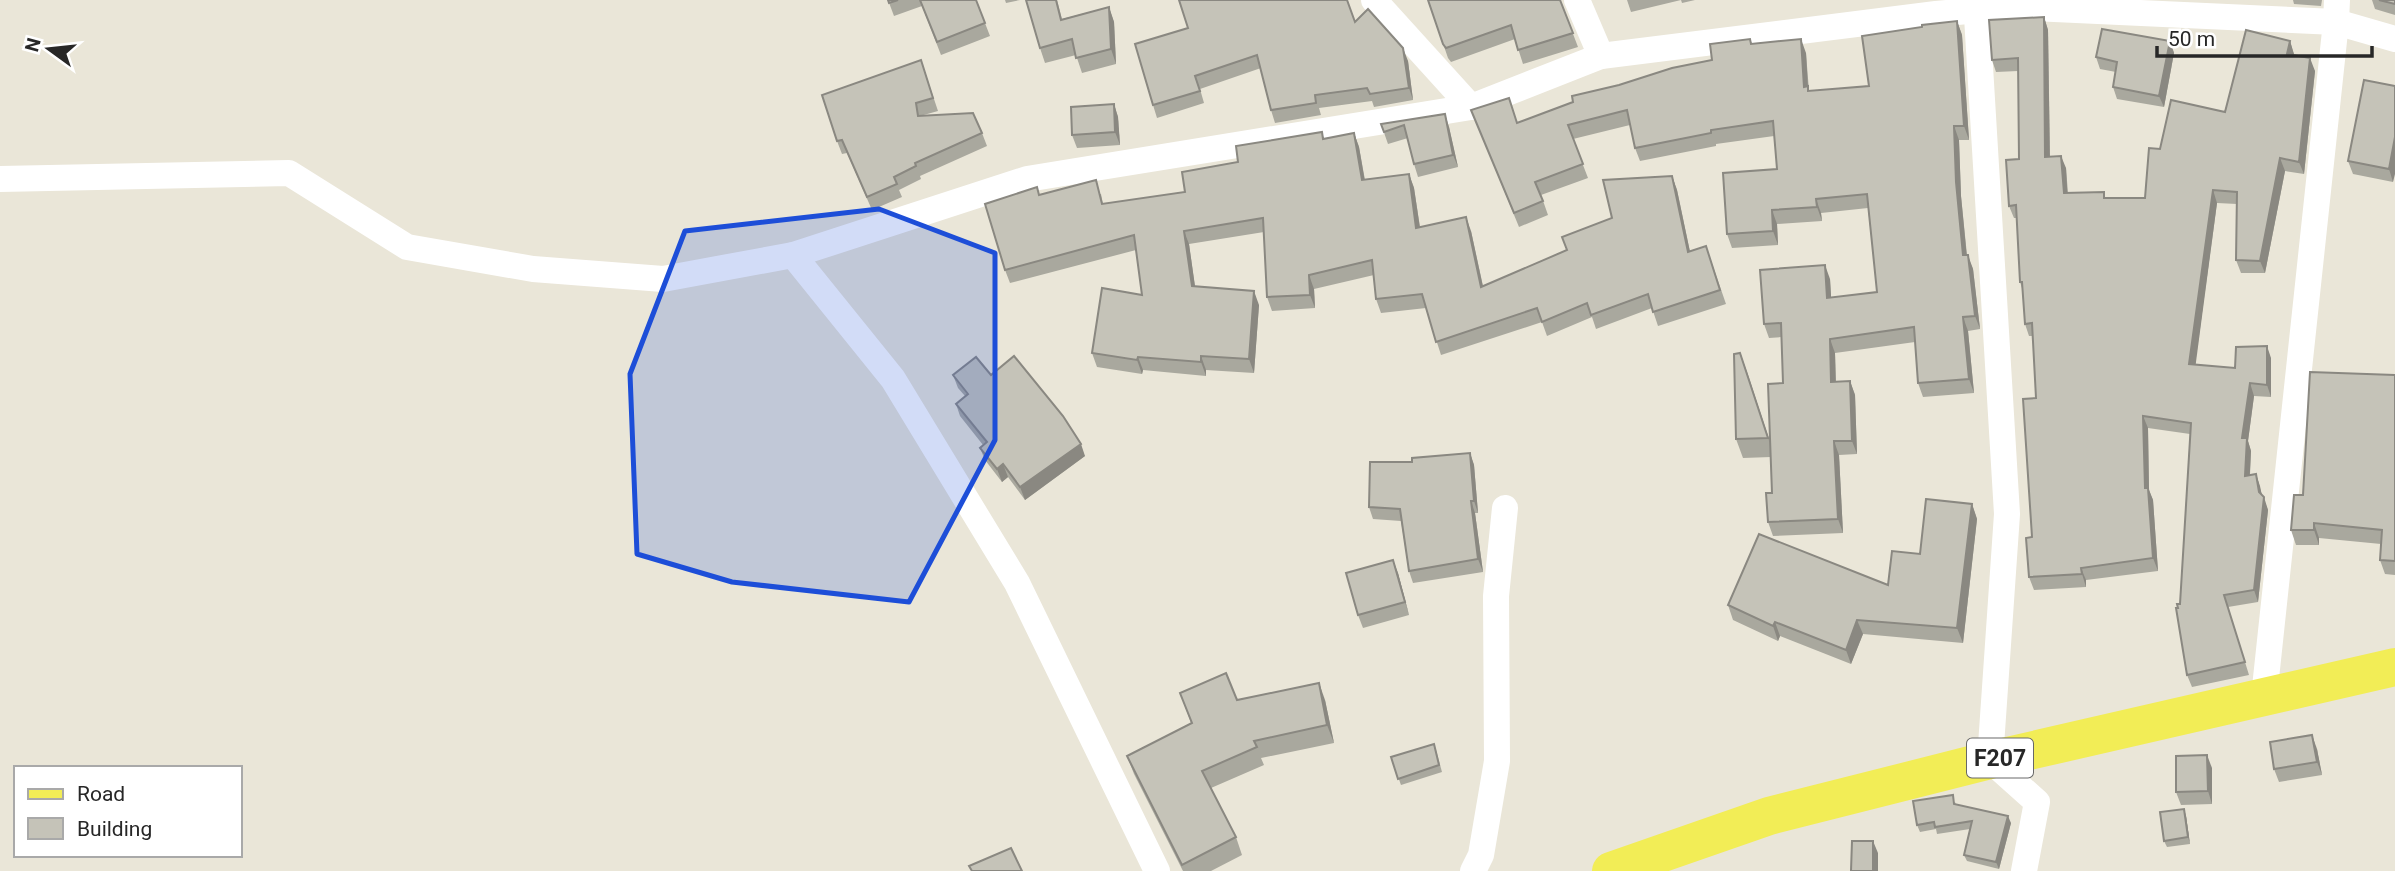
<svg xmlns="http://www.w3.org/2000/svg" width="2395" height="871" viewBox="0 0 2395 871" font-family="Roboto,sans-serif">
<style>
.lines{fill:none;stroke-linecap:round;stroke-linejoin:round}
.minor{stroke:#fff;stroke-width:26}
.primary{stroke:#f2ed56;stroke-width:38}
.wall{fill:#a9a89e}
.shaded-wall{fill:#8a8881}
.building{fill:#c5c3b8;stroke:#8a8881;stroke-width:2}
.marked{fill:#1d4ed8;fill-opacity:0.2;stroke:#1d4ed8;stroke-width:5;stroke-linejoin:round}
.labels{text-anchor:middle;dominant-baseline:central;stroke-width:5;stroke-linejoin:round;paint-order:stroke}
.shield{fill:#fff;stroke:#686868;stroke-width:2}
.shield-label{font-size:23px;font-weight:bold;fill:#272727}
</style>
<rect width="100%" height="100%" fill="#eae6d8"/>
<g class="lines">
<g class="minor">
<polyline points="1374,0 1471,107"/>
<polyline points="1577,0 1601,56"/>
<polyline points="1976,0 2007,514 1990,760 2037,802 2024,871"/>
<polyline points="0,179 289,173 407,247 533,269 663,279 793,255 1027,179 1471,107 1601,56 1936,14 2010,7 2336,22 2395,39"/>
<polyline points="793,255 893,379 1017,583 1157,871"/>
<polyline points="2264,697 2336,22 2337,0"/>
<polyline points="1473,871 1481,855 1497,761 1496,596 1505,508"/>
</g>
<polyline class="primary" points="1611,871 1769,816 1990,760 2395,667"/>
</g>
<g class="wall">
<polygon points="888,0 976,0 990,36 941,55 922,6 894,16"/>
<polygon points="1005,0 1020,0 1006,3"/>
<polygon points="1026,0 1057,0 1062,19 1109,7 1114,22 1116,64 1082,73 1076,55 1045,63 1040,48"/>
<polygon points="1428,0 1562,5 1578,47 1523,64 1515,39 1451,62 1448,58"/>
<polygon points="1627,0 1695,0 1682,3 1681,0 1631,12"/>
<polygon points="2293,0 2322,0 2321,6 2294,4"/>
<polygon points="2372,0 2395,0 2395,15 2375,9"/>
<polygon points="2044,17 2048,30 2050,156 2066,168 2068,193 2106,198 2145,198 2160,149 2225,112 2290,41 2294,55 2315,71 2304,174 2285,171 2265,273 2241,273 2236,260 2237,204 2217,203 2195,365 2235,368 2271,358 2271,397 2254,396 2248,441 2251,451 2250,475 2256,474 2262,495 2268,510 2258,602 2228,607 2249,675 2192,687 2187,675 2178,608 2180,604 2190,434 2148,428 2149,490 2153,500 2158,571 2086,580 2086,587 2034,590 2029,577 2032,537 2036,398 2033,336 2029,336 2025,324 2022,288 2020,282 2017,218 2014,218 2009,206 2019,159 2018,71 1996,72 1992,60"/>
<polygon points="1957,21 1962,35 1969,140 1959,140 1961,196 1967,255 1973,269 1980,329 1968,331 1974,393 1923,397 1918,383 1915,342 1835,353 1836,381 1850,381 1855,395 1857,454 1839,455 1843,533 1773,536 1768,522 1772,493 1771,457 1743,458 1736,439 1740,353 1770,443 1783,383 1782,337 1769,338 1764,324 1830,279 1831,298 1877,292 1868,208 1821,213 1822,221 1777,224 1778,245 1732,248 1727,234 1777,169 1774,136 1716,144 1716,146 1640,161 1635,148 1630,125 1573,139 1588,178 1541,195 1548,215 1519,227 1471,110 1517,123 1619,85 1712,60 1750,39 1752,44 1806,53 1809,91 1869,86 1922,27"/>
<polygon points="1355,22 1408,61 1413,100 1374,107 1372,101 1319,108 1321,115 1275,123 1271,110 1261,68 1200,89 1204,103 1157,118 1153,105 1188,28"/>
<polygon points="2170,41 2174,53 2164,107 2117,99 2113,87 2116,72 2100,69 2096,57"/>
<polygon points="921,60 938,111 920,116 982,133 987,146 920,176 921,179 899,190 902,197 872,210 847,153 842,154 837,141"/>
<polygon points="2395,86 2393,182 2353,174 2348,161"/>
<polygon points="1114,104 1118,117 1120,145 1077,148 1072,135"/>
<polygon points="1381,124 1449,127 1458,167 1418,177 1414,164 1408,138 1388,144"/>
<polygon points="1322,132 1324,139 1354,133 1359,147 1365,180 1409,174 1414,188 1420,227 1471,231 1483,286 1567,250 1672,176 1677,190 1690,252 1706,246 1726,304 1658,326 1652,308 1596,329 1592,317 1547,336 1542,322 1441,355 1426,308 1381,313 1376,299 1374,275 1314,289 1315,308 1272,311 1267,297 1264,232 1189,244 1195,287 1259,305 1254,373 1206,370 1206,376 1143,370 1142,374 1097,367 1092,353 1142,295 1136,250 1010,283 1005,270 1040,195 1101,194 1103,204 1185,192 1238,162"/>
<polygon points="953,375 991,375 1085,456 1025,500 1008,477 1002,482 985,460 980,448 983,445 960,416 956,404 965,396 958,388"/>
<polygon points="2395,375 2395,575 2385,574 2380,560 2381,544 2319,538 2319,545 2296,545 2291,530 2303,495"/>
<polygon points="1470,453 1474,465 1478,513 1475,513 1483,572 1413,583 1409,571 1401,521 1373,519 1369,507 1412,462"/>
<polygon points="1972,504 1977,519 1963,643 1863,634 1851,664 1780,636 1778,641 1733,620 1728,605 1888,585"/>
<polygon points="1398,573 1409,615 1363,628 1358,615"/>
<polygon points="1180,693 1237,700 1325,700 1334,743 1261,758 1264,765 1211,788 1236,837 1242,855 1211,871 1183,871 1134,774 1127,756 1191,723"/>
<polygon points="2317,749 2322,775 2279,782 2274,769"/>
<polygon points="1436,750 1442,772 1401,785 1391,757"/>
<polygon points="2212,768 2212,804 2181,805 2176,792"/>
<polygon points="1955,802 1956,805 2011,823 1999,869 1967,861 1964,855 1970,829 1937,834 1936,829 1920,832 1917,825"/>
<polygon points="2186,816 2190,844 2167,847 2164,841"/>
</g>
<g class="shaded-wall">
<polygon points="1109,7 1114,22 1116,64 1111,49"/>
<polygon points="2044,17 2048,30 2050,169 2045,157"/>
<polygon points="1957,21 1962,35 1969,140 1964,126"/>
<polygon points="1801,39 1806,53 1808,88 1813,100 1804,87"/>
<polygon points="2170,41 2174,53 2164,107 2159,96"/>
<polygon points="2290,41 2294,54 2291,66 2287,54"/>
<polygon points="1403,48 1408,61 1413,100 1409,88"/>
<polygon points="2310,58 2315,71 2304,174 2299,162"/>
<polygon points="1114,104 1118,117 1120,145 1115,132"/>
<polygon points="1445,114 1449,127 1458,167 1453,155"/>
<polygon points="1954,126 1959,140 1961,196 1968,269 1963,255 1956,182"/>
<polygon points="1354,133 1359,147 1367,194 1362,180"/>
<polygon points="2395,137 2395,174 2393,182 2389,169"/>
<polygon points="2061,156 2066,168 2068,205 2064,193"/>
<polygon points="2280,158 2285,171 2265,273 2260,261"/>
<polygon points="1409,174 1414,188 1422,242 1416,228"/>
<polygon points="1672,176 1677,190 1693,266 1688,252"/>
<polygon points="2213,190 2217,203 2194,377 2189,364"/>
<polygon points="1816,199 1821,213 1822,221 1817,207"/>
<polygon points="1772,210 1777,224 1778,245 1773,231"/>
<polygon points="1466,217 1471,231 1486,301 1481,287"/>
<polygon points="1184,231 1189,244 1197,300 1192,286"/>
<polygon points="1968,255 1973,269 1980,329 1975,316"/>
<polygon points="1825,265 1830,279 1832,312 1827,298"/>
<polygon points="1309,275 1314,289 1315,308 1310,295"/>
<polygon points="1254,291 1259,305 1254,373 1249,359"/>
<polygon points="1963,317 1968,331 1974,393 1969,379"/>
<polygon points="1830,339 1835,353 1836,395 1831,382"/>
<polygon points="2267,346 2271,358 2271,397 2267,385"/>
<polygon points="1740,353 1747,372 1775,457 1768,438"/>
<polygon points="1201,356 1206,370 1206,376 1201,362"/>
<polygon points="1138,357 1143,370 1142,374 1137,360"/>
<polygon points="1850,381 1855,395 1857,454 1852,441"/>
<polygon points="2250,383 2254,396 2248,441 2251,451 2249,489 2245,476 2242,438"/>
<polygon points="2143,416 2148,428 2149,490 2153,500 2158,571 2153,558 2145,488"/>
<polygon points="1834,441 1839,455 1843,533 1838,519"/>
<polygon points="1081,444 1085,456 1025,500 1020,487"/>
<polygon points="1470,453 1474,465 1478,513 1474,501"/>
<polygon points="1003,464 1008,477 1002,482 997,469"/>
<polygon points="2256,474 2260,486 2263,501 2264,497 2268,510 2258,602 2254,590 2259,492"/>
<polygon points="1471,501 1475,513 1483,572 1478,559"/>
<polygon points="1972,504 1977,519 1963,643 1957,628"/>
<polygon points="2314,523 2319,538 2319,545 2314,530"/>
<polygon points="1393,560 1398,573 1409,615 1405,602"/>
<polygon points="2081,568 2086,580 2086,587 2082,574"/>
<polygon points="1857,620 1863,634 1851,664 1846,650"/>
<polygon points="1775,622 1780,636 1778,641 1773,626"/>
<polygon points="1319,683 1325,700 1334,743 1327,725"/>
<polygon points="2312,735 2317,749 2322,775 2317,762"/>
<polygon points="2207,755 2212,768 2212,804 2208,791"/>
<polygon points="2184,809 2186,816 2190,844 2188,837"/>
<polygon points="2008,816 2011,823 1999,869 1996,862"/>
<polygon points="1873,841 1878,853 1878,871 1873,871"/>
</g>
<g class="building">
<polygon points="888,0 898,0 889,3"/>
<polygon points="920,0 976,0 985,23 937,42"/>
<polygon points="1026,0 1056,0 1061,20 1109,7 1111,49 1076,58 1072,39 1040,48"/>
<polygon points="1179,0 1347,0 1355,22 1368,9 1403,48 1409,88 1370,94 1367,88 1315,95 1316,103 1271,110 1257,55 1195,76 1200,91 1153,105 1135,44 1188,28"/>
<polygon points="1428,0 1560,0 1573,33 1518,50 1511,25 1446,48 1443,44"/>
<polygon points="2379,0 2395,0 2395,4"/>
<polygon points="2044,17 2045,157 2061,156 2064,193 2104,192 2104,198 2145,198 2149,148 2160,149 2171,100 2225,112 2246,30 2290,41 2287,54 2310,58 2299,162 2280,158 2260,261 2236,260 2237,192 2213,190 2189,364 2235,368 2236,347 2267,346 2267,385 2250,383 2242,438 2247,438 2245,476 2256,474 2259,492 2264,497 2254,590 2224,595 2245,662 2187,675 2176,608 2178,608 2177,604 2180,604 2191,423 2143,416 2145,488 2148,488 2153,558 2081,568 2082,574 2029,577 2026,538 2032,537 2023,399 2036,398 2032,323 2025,324 2022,282 2020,282 2016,205 2009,206 2006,160 2019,159 2018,58 1992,60 1989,20"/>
<polygon points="1957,21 1964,126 1954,126 1956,182 1963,255 1968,255 1975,316 1963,317 1969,379 1918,383 1914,327 1830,339 1831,382 1850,381 1852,441 1834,441 1838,519 1768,522 1766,493 1772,493 1768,384 1783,383 1781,323 1764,324 1760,270 1825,265 1827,298 1877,292 1867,194 1816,199 1817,207 1772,210 1773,231 1727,234 1723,173 1777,169 1773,121 1711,130 1711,133 1635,148 1627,110 1568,125 1583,164 1535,182 1543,201 1514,213 1471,110 1509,98 1517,123 1573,102 1572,96 1619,85 1672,68 1712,60 1710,44 1750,39 1751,44 1801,39 1804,87 1808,86 1808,91 1869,86 1862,36 1922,27 1922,25"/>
<polygon points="2102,29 2170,41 2159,96 2113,87 2117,62 2096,57"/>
<polygon points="921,60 933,98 916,103 918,116 973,113 982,133 915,163 916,166 894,177 897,184 867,197 842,140 837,141 822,95"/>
<polygon points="2364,80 2395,86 2395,137 2389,169 2348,161"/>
<polygon points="1114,104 1115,132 1072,135 1071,107"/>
<polygon points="1445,114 1453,155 1414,164 1404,125 1384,132 1381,124"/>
<polygon points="1322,132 1323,139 1354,133 1362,180 1409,174 1416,228 1466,217 1481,287 1567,250 1562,237 1612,218 1603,180 1672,176 1688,252 1706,246 1720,290 1653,312 1648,294 1591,315 1587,303 1542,322 1537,308 1436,342 1422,294 1376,299 1372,260 1309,275 1310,295 1267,297 1263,218 1184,231 1192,286 1254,291 1249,359 1201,356 1201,362 1138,357 1137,360 1092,353 1102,288 1142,295 1134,235 1005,270 985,204 1037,187 1039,195 1096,180 1102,204 1185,192 1182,172 1238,162 1236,146"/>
<polygon points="1740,353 1768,438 1736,439 1734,354"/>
<polygon points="1014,356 1063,416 1081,444 1020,487 1003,464 997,469 980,448 987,442 956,404 968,394 953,375 976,357 991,375"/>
<polygon points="2310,372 2395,375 2395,561 2380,560 2382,530 2314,523 2314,530 2291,530 2294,495 2303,495"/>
<polygon points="1470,453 1474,501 1471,501 1478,559 1409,571 1400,509 1369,507 1370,462 1412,462 1412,458"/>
<polygon points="1926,499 1972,504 1957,628 1857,620 1846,650 1775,622 1773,626 1728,605 1759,534 1888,585 1892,551 1920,554"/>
<polygon points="1393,560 1405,602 1358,615 1346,573"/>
<polygon points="1226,673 1237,700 1319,683 1327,725 1254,741 1257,747 1202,771 1236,837 1182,865 1127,756 1192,723 1180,693"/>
<polygon points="2312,735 2317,762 2274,769 2270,742"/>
<polygon points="1434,744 1439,765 1398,779 1391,757"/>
<polygon points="2207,755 2208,791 2176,792 2176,756"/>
<polygon points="1953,795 1954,804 2008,816 1996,862 1964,855 1972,821 1935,827 1934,822 1917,825 1913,801"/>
<polygon points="2184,809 2188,837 2164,841 2160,812"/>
<polygon points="1852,841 1873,841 1873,871 1851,871"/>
<polygon points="1011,848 1022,871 972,871 969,866"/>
</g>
<path class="marked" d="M879 209 995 253V440L909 602 732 582 637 554 630 374 685 231Z"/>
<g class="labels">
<rect class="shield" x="1967" y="738.5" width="66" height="39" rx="5"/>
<g class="shield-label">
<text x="2000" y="758">F207</text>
</g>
</g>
<rect x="14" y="766" width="228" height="91" fill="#ffffff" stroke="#a9a9a9" stroke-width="2"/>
<rect x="28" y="789" width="35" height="10" fill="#f2ed56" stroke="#a9a9a9" stroke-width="2"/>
<text x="77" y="801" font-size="21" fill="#272727">Road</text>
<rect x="28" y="818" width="35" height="21" fill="#c5c3b8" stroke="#a9a9a9" stroke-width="2"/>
<text x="77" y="836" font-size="21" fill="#272727">Building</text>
<g transform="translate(49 49) rotate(285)" stroke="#ffffff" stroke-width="5" paint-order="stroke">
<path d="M0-5L12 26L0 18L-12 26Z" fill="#272727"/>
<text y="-10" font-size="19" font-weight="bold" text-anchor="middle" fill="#272727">N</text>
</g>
<path d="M2157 46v10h215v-10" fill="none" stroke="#272727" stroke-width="3.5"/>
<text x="2168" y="46" font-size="21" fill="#272727" stroke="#ffffff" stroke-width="5" paint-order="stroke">50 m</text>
</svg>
